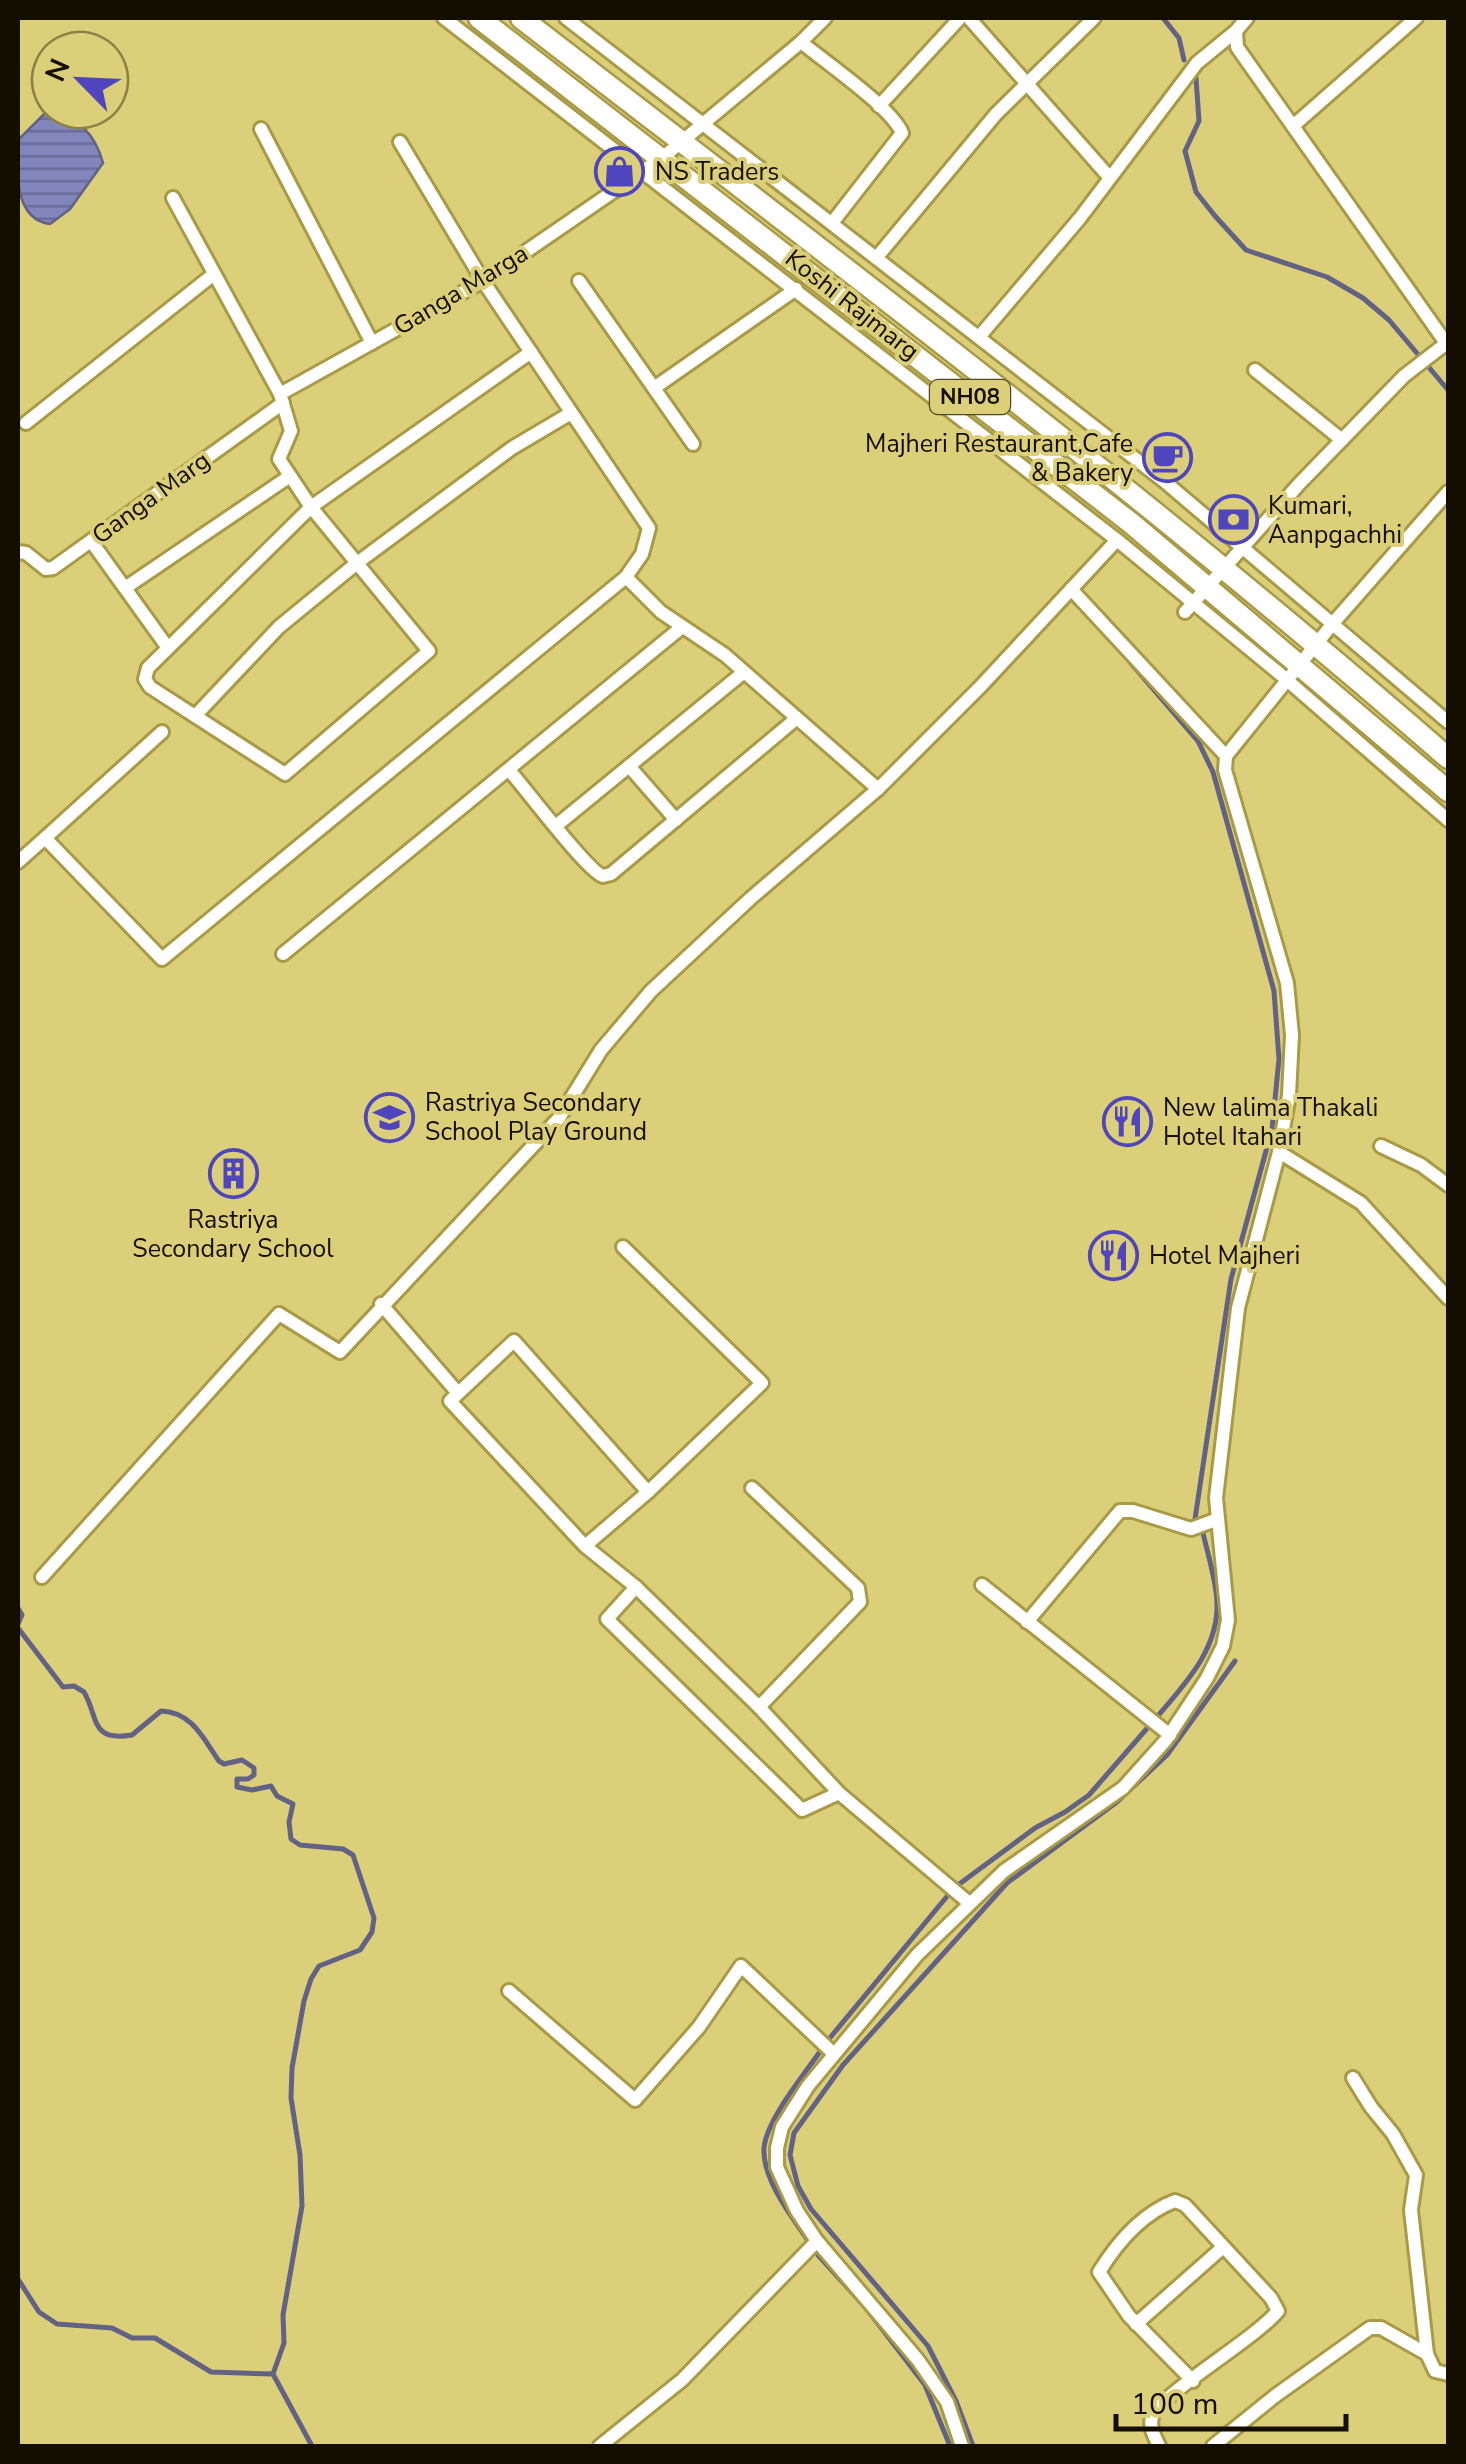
<svg xmlns="http://www.w3.org/2000/svg" width="1466" height="2464" viewBox="0 0 1466 2464" font-family="'Nunito Sans',sans-serif">
<style>
.water{fill:url(#water-rules);stroke:#616284;stroke-width:2.5}
.lines{fill:none;stroke-linecap:round;stroke-linejoin:round}
.stream{stroke:#616284;stroke-width:5}
.minor-casing{stroke:#a99b45;stroke-width:18}
.primary-casing{stroke:#a99b45;stroke-width:25}
.minor{stroke:#fff;stroke-width:12}
.primary{stroke:#fff;stroke-width:20}
.labels{text-anchor:middle;dominant-baseline:central;stroke-width:8;stroke-linejoin:round;paint-order:stroke}
.shield{fill:#dccf79;stroke:#4f4824;stroke-width:2.5}
.shield-label{font-size:22px;font-weight:bold;fill:#130e00}
.poi-label{font-size:25px;fill:#130e00;stroke:#dccf79;text-anchor:start}
.street-label{font-size:25px;fill:#130e00;stroke:#dccf79}
</style>
<defs>
<pattern id="water-rules" width="6" height="5" patternUnits="userSpaceOnUse" patternTransform="scale(2.5)"><rect width="6" height="5" fill="#8286bd"/><path d="M0 2.5h6" fill="none" stroke="#696c97"/></pattern>
</defs>
<rect width="100%" height="100%" fill="#dccf79"/>
<path class="water" d="M48 110C77 114 96 136 103 163L70 209 50 224C13 219 17 170 18 140Z"/>
<g class="lines">
<g class="stream">
<polyline points="1163,18 1179,38 1184,60"/>
<polyline points="1196,78 1199,121 1185,151 1196,192 1215,216 1246,250 1327,277 1363,298 1389,320 1448,390"/>
<polyline points="1130,662 1198,741 1213,772 1274,991 1279,1059 1272,1129 1231,1279 1195,1519"/>
<polyline points="18,1608 22,1615 18,1624"/>
<path d="M18 1628 63 1687 74 1686 84 1692C99 1718 90 1742 132 1735L161 1711C192 1712 203 1738 219 1761L224 1764 242 1760 254 1768V1775L248 1779H237V1787L252 1790 271 1786 277 1796 293 1804 289 1822 291 1839 300 1845 343 1849 353 1855 374 1918 372 1932 360 1950 319 1966 311 1979 304 2001 292 2068 291 2098 300 2155 302 2206 283 2315 284 2343 273 2374 312 2446"/>
<path d="M1156 1718C1185 1684 1219 1649 1217 1602 1216 1580 1208 1555 1203 1533"/>
<polyline points="958,1885 1035,1828 1065,1812 1089,1795 1150,1725"/>
<polyline points="829,2039 949,1894"/>
<path d="M807 2239C791 2216 762 2178 764 2148 766 2121 803 2076 819 2053"/>
<polyline points="818,2255 866,2308 925,2385 950,2446"/>
<polyline points="18,2279 39,2312 57,2324 112,2328 132,2338 155,2338 211,2372 273,2374"/>
<polyline points="973,2446 956,2401 928,2346 811,2209 798,2186 790,2155 794,2133 843,2065 1007,1883 1117,1802 1167,1755 1235,1661"/>
</g>
<defs>
<g id="minor">
<polyline points="444,18 1117,540 1280,674 1448,820"/>
<polyline points="566,18 1164,481 1448,722"/>
<polyline points="969,18 1110,178"/>
<polyline points="1247,18 1236,31 1237,47 1446,343"/>
<path d="M801 42C825 62 891 107 902 133L832 223"/>
<polyline points="879,106 960,18"/>
<polyline points="1293,126 1416,18"/>
<polyline points="261,129 372,343"/>
<polyline points="173,198 280,394 291,431 279,459 311,507 429,651 285,774 150,687 145,679 148,668 311,507 531,352"/>
<polyline points="877,257 996,114 1094,18"/>
<polyline points="579,281 693,444"/>
<polyline points="979,337 1080,218 1197,63 1236,31"/>
<polyline points="1255,370 1342,440"/>
<polyline points="654,388 796,289"/>
<polyline points="280,394 483,281 662,158 801,42 825,18"/>
<polyline points="26,423 214,274"/>
<polyline points="91,541 168,648"/>
<polyline points="18,552 26,553 46,569 53,568 283,403"/>
<polyline points="626,577 661,612 725,655 878,789"/>
<polyline points="125,588 290,476"/>
<polyline points="1071,589 1226,756"/>
<polyline points="1185,612 1300,483 1404,376 1448,342"/>
<polyline points="195,716 279,627 357,563 512,448 571,413"/>
<polyline points="162,732 45,838 162,959 626,577 642,554 649,528 483,281 400,142"/>
<polyline points="629,766 676,820"/>
<path d="M509 770C525 788 588 872 603 876L611 874 797 718"/>
<polyline points="557,825 744,672"/>
<polyline points="18,862 45,838"/>
<polyline points="283,954 682,627"/>
<polyline points="1381,1146 1421,1165 1448,1185"/>
<polyline points="1279,1152 1361,1203 1448,1298"/>
<polyline points="623,1247 762,1383 648,1492"/>
<polyline points="381,1304 458,1393"/>
<polyline points="752,1488 858,1588 860,1602 759,1707"/>
<polyline points="585,1546 648,1492 514,1341 450,1401 585,1546 636,1587"/>
<polyline points="42,1577 279,1314 340,1352 559,1118 601,1050 651,991 751,898 878,789 981,686 1117,540"/>
<polyline points="982,1585 1170,1735"/>
<polyline points="1027,1622 1120,1511 1133,1511 1191,1529 1218,1519"/>
<polyline points="839,1793 759,1707 636,1587 607,1619 802,1810 839,1793 968,1902"/>
<polyline points="509,1991 635,2100 699,2027 741,1966 834,2054"/>
<polyline points="1353,2078 1371,2107 1393,2134 1416,2175 1411,2210 1427,2354"/>
<polyline points="1136,2324 1222,2248"/>
<polyline points="600,2446 682,2380 817,2241"/>
<polyline points="962,2446 947,2402 918,2360 817,2241 797,2211 777,2167 777,2148 782,2127 808,2086 917,1955 1004,1871 1123,1788 1166,1740 1207,1678 1223,1646 1228,1620 1216,1498 1238,1308 1279,1152 1289,1095 1292,1035 1287,983 1225,770 1226,756 1334,622 1448,492"/>
<path d="M1159 2446C1155 2437 1149 2428 1152 2417 1160 2394 1255 2339 1278 2311L1271 2298 1185 2205 1175 2201C1143 2213 1117 2243 1099 2272L1129 2316 1193 2381"/>
<polyline points="1213,2446 1275,2396 1370,2328 1381,2328 1427,2354 1435,2371 1448,2374"/>
</g>
<g id="primary">
<polyline points="479,18 1131,523 1448,791"/>
<path d="M521 18C834 260 1150 498 1448 758"/>
</g>
</defs>
<use href="#minor" class="minor-casing"/>
<use href="#primary" class="primary-casing"/>
<use href="#minor" class="minor"/>
<use href="#primary" class="primary"/>
</g>
<defs>
<symbol id="shop-ring" viewBox="-11 -11 22 22"><circle r="9.5" fill="#dccf79" stroke="#4f45bc" stroke-width="1.5"/><path d="M-5-2.5h2.3a2.7 3.5 0 0 1 5.4 0H5L5.5 6h-11ZM-1.5-2.5h3a1.5 2.3 0 0 0-3 0Z" fill="#4f45bc"/></symbol>
<symbol id="cafe-ring" viewBox="-11 -11 22 22"><circle r="9.5" fill="#dccf79" stroke="#4f45bc" stroke-width="1.5"/><path d="M-5.5-4.5H6V0H3Q3 3.5 0 3.5H-2.5Q-5.5 3.5-5.5 0ZM3-3.2v2h1.7v-2ZM-6 4.5H4V6H-6Z" fill="#4f45bc"/></symbol>
<symbol id="bank-ring" viewBox="-11 -11 22 22"><circle r="9.5" fill="#dccf79" stroke="#4f45bc" stroke-width="1.5"/><path d="M-6-4H6V4H-6ZM0-2.3a2.3 2.3 0 1 0 0 4.6a2.3 2.3 0 1 0 0-4.6Z" fill="#4f45bc"/></symbol>
<symbol id="school-ring" viewBox="-11 -11 22 22"><circle r="9.5" fill="#dccf79" stroke="#4f45bc" stroke-width="1.5"/><path d="M0-5L7-2L0 1L-7-2ZM-4 1L0 2.5L4 1V4Q0 6-4 4Z" fill="#4f45bc"/></symbol>
<symbol id="restaurant-ring" viewBox="-11 -11 22 22"><circle r="9.5" fill="#dccf79" stroke="#4f45bc" stroke-width="1.5"/><path d="M-5-6h1v4h1v-4h1v4h1v-4h1v5L-1.5 .5V6h-2V.5L-5-1ZM5-6V6H3V1.5H1.5Q1.5-4 5-6Z" fill="#4f45bc"/></symbol>
<symbol id="building-ring" viewBox="-11 -11 22 22"><circle r="9.5" fill="#dccf79" stroke="#4f45bc" stroke-width="1.5"/><path d="M-4-6H4V6H1V3H-1V6H-4ZM-2.5-4.3h1.7v1.8h-1.7ZM.8-4.3h1.7v1.8H.8ZM-2.5-1h1.7V.8h-1.7ZM.8-1h1.7V.8H.8Z" fill="#4f45bc"/></symbol>
</defs>
<g fill-rule="evenodd">
<use href="#shop-ring" x="592" y="144" width="55" height="55"/>
<use href="#cafe-ring" x="1140" y="430" width="55" height="55"/>
<use href="#bank-ring" x="1206" y="492" width="55" height="55"/>
<use href="#school-ring" x="362" y="1090" width="55" height="55"/>
<use href="#restaurant-ring" x="1100" y="1094" width="55" height="55"/>
<use href="#building-ring" x="206" y="1146" width="55" height="55"/>
<use href="#restaurant-ring" x="1086" y="1228" width="55" height="55"/>
</g>
<g class="labels">
<rect class="shield" x="930" y="380" width="80" height="34" rx="8"/>
<g class="shield-label">
<text x="970" y="397">NH08</text>
</g>
<g class="poi-label">
<text x="655" y="172">NS Traders</text>
<text x="1133" y="444" text-anchor="end">Majheri Restaurant,Cafe<tspan x="1133" dy="29">&amp; Bakery</tspan></text>
<text x="1268" y="506">Kumari,<tspan x="1268" dy="29">Aanpgachhi</tspan></text>
<text x="425" y="1103">Rastriya Secondary<tspan x="425" dy="29">School Play Ground</tspan></text>
<text x="1163" y="1108">New lalima Thakali<tspan x="1163" dy="29">Hotel Itahari</tspan></text>
<text x="233" y="1220" text-anchor="middle">Rastriya<tspan x="233" dy="29">Secondary School</tspan></text>
<text x="1149" y="1256">Hotel Majheri</text>
</g>
<g class="street-label">
<text transform="translate(461 290) rotate(-31)">Ganga Marga</text>
<text transform="translate(852 305) rotate(38)">Koshi Rajmarg</text>
<text transform="translate(151 498) rotate(-36)">Ganga Marg</text>
</g>
</g>
<rect width="1466" height="2464" fill="none" stroke="#130e00" stroke-width="40"/>
<g transform="translate(80 80) rotate(294)"><circle r="48" fill="#dccf79" stroke="#8c8249" stroke-width="2.5"/>
<path d="M0-8L18 38L0 25L-18 38Z" fill="#4f45bc"/>
<text y="-15" font-size="28" font-weight="bold" text-anchor="middle" fill="#130e00">N</text>
</g>
<path d="M1116 2414v15h230v-15" fill="none" stroke="#130e00" stroke-width="5"/>
<text x="1131" y="2414" font-size="30" fill="#130e00" stroke="#dccf79" stroke-width="8" paint-order="stroke">100 m</text>
</svg>
